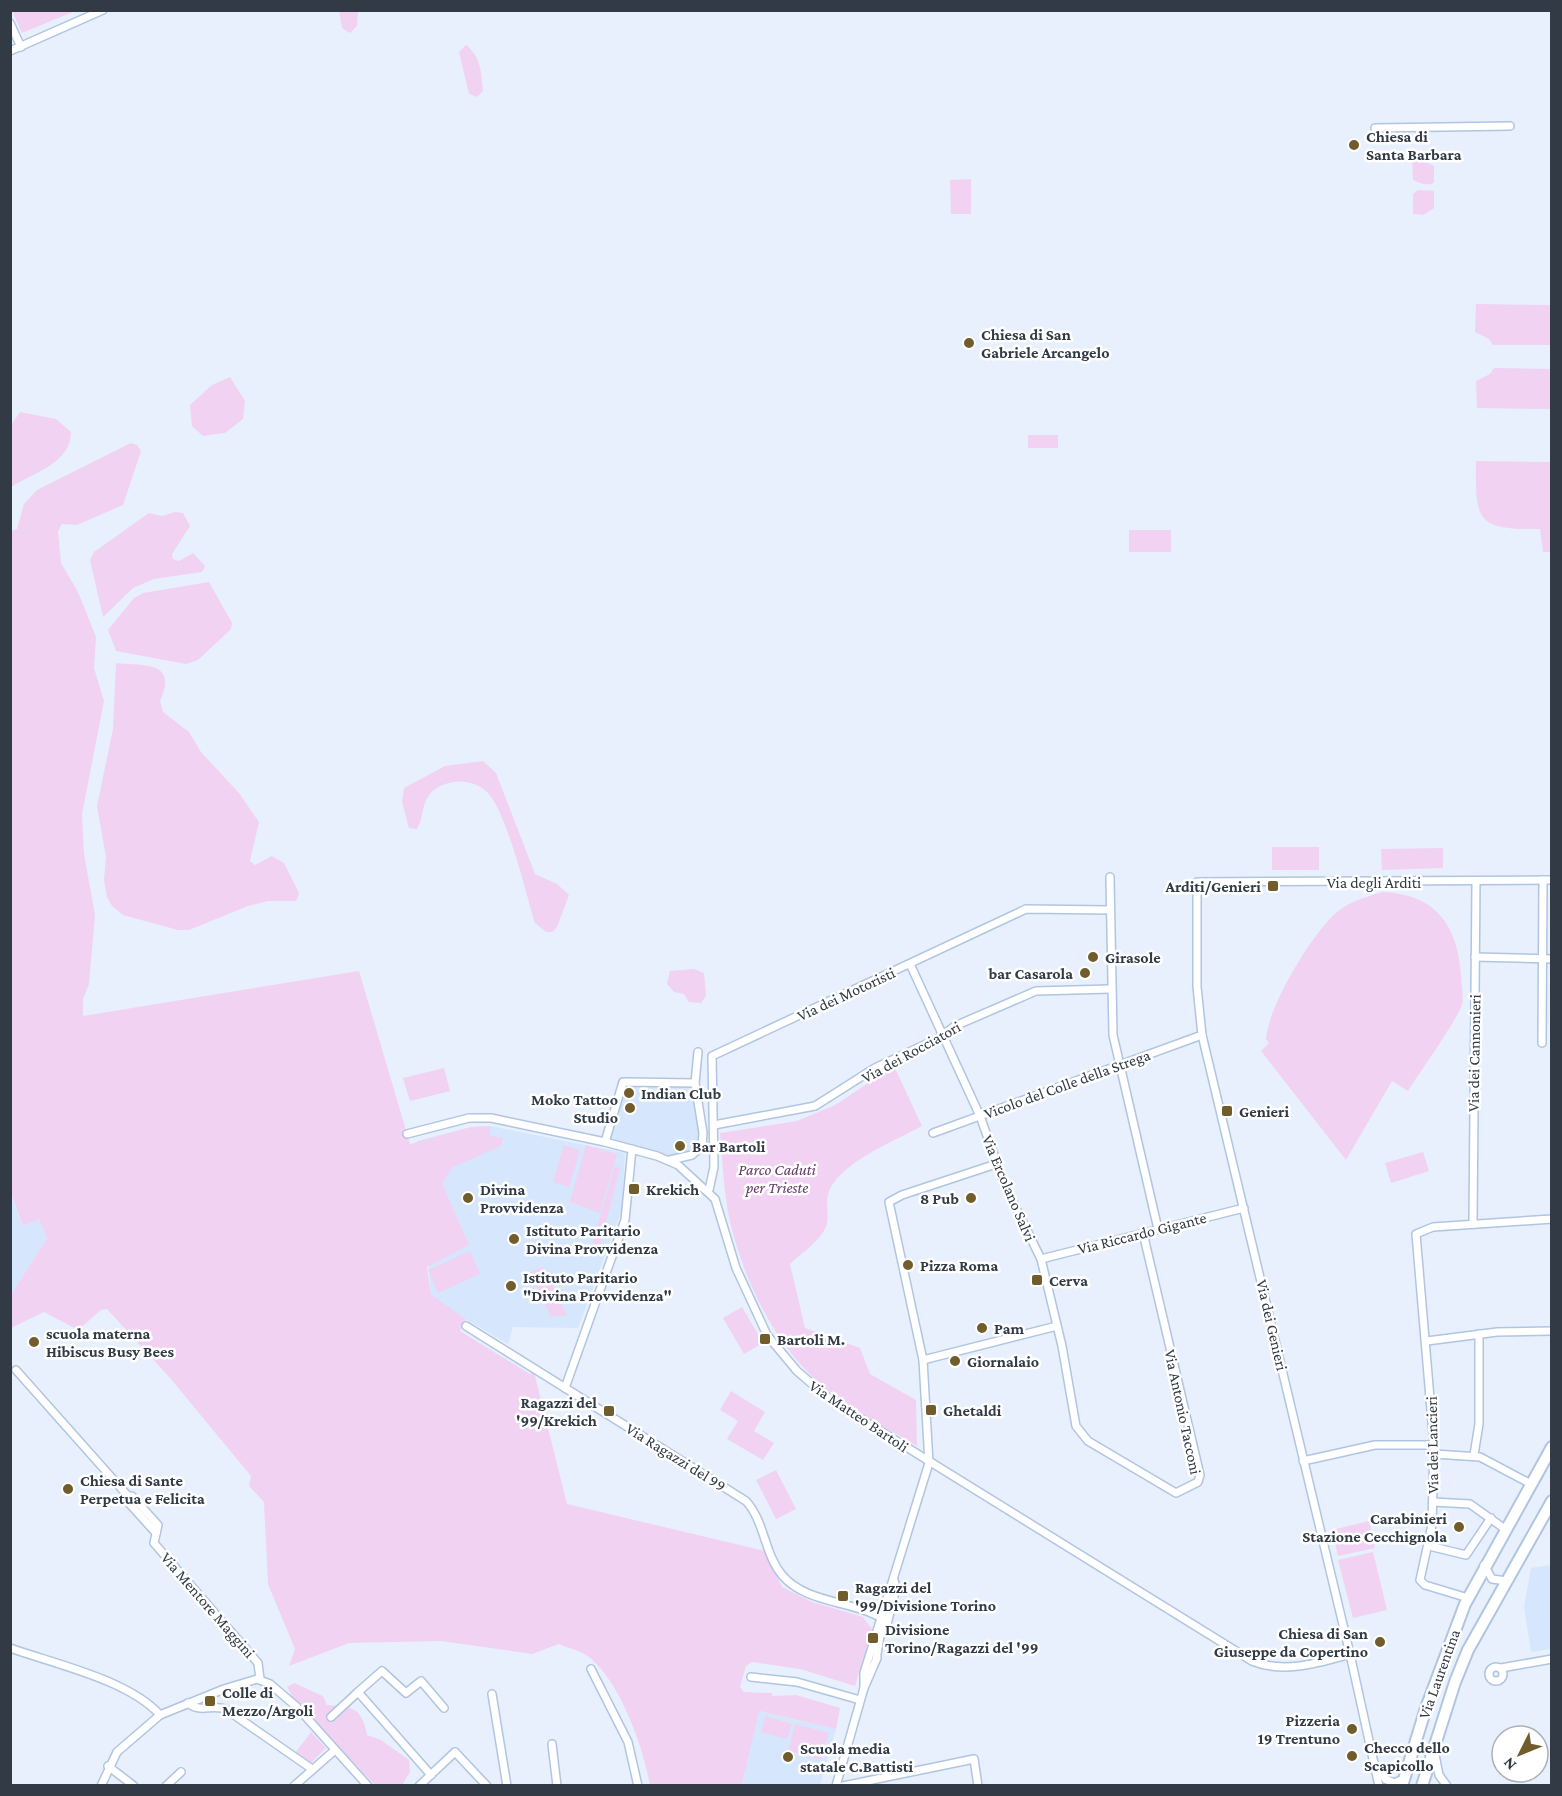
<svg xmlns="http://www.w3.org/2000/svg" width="1562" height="1796" viewBox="0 0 1562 1796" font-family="'Crimson Pro',serif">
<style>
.built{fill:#d6e6fc}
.green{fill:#f1d2f3}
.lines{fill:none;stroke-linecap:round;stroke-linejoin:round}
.street-casing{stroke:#b0c5e2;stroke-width:10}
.secondary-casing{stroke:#b0c5e2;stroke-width:14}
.street{stroke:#fff;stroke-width:7}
.secondary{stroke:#fff;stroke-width:10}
.poi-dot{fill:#715c2b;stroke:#fff;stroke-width:2}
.labels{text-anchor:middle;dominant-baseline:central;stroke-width:5;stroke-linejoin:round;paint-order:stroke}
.poi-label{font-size:16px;font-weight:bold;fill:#313a45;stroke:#fff;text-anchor:start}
.street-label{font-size:16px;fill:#313a45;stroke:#fff}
.park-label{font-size:16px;font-style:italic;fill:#623a65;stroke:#fff}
</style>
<rect width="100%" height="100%" fill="#e7f0fc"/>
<g class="built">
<polygon points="628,1082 694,1087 700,1145 692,1153 670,1158 608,1140 624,1084"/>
<polygon points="490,1126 625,1153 622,1210 578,1328 513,1327 508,1344 442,1305 431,1295 417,1141 471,1127"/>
<polygon points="10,1194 23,1226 39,1218 47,1238 11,1295"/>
<polygon points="1551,1565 1551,1649 1531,1652 1524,1607 1531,1568"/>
<polygon points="758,1711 836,1729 820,1785 742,1786"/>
</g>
<g class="green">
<polygon points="12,11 75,11 22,33"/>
<polygon points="339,11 358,11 357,26 350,33 342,28"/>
<path d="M466 45C481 57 481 72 483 91L477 97 469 94 459 52Z"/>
<path d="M1422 160 1434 166V183C1426 186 1420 183 1413 180L1412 161Z"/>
<polygon points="971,179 971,214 951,214 950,180"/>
<polygon points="1418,190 1434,191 1434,208 1423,215 1413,214 1413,194"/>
<polygon points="1476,304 1551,305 1551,345 1493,345 1489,339 1475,332"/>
<polygon points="1494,368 1551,369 1551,409 1477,408 1476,381 1490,374"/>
<polygon points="230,377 245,401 243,419 225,433 203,436 192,426 190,405 212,385"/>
<path d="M20 412 56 419 71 432C71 463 33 473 11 487V425Z"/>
<rect x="1028" y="435" width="30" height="13"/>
<path d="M131 443 137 445 141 451 123 505 77 525 62 524 58 531 61 563 78 592 96 637 94 668 104 701 82 814 84 854 95 915 89 984 83 999V1016L359 971 410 1144 471 1127 490 1126V1136L503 1138 501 1146 453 1167 442 1183 469 1245 427 1267 431 1295 466 1319 460 1331 530 1374 534 1372 567 1504 765 1551 782 1587 812 1602 863 1617 872 1629 855 1686 800 1669 752 1662 746 1666 740 1687 744 1692 772 1693V1696L796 1695 840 1708 836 1729 759 1711 742 1785H650C643 1747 621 1683 589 1657 582 1651 568 1648 559 1644L532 1654 441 1641 349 1643 289 1666 295 1649 268 1584 264 1502 249 1486 251 1476 170 1378 107 1309 101 1310 78 1330 44 1312 11 1328V1295L47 1238 39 1219 23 1226 11 1194 10 532 17 529 24 504 37 490Z"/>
<path d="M1476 461 1551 462V552H1543L1540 529C1477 530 1475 522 1476 461Z"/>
<polygon points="175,512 183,513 190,526 172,554 173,559 179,561 193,553 205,566 202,572 154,579 133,588 103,617 90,560 94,552 149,513 162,516"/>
<rect x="1129" y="530" width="42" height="22"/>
<polygon points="209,582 232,623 231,629 198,660 186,664 116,651 108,630 134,598 143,593"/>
<path d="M116 663C146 666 178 661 160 701L163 712 189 732 201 752 239 793 259 822 250 861 255 865 272 856 284 863 299 893 296 901H268L248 906 189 930H178L123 915 112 906 107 897 104 880 106 857 97 806 113 729Z"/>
<path d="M483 761 496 773 535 874 557 884 569 895 557 927 552 932H546L535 923C526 894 507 812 487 792 479 784 465 780 453 782 444 784 435 787 429 795 422 804 423 819 417 829L409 828 402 802 404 788 445 766Z"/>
<rect x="1272" y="847" width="47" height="23"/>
<polygon points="1443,848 1443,868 1382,870 1381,849"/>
<path d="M1383 892C1436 894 1458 926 1461 976 1461 985 1464 996 1462 1004 1460 1016 1417 1076 1408 1091L1392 1081 1346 1160 1261 1051 1269 1043 1266 1039C1268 1007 1312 933 1337 912 1350 901 1366 897 1383 892Z"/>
<polygon points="694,969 704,973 706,996 701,1003 689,1002 684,994 674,992 667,984 670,971"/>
<path d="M894 1066 922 1126C895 1141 846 1160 831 1187 824 1199 829 1211 827 1223 823 1240 801 1253 790 1264L805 1328 860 1348 870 1374 916 1400 917 1446C890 1430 861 1415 835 1396 784 1359 751 1297 734 1237 724 1204 723 1167 720 1133L797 1121 835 1105Z"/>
<polygon points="444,1068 450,1091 410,1101 403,1078"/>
<polygon points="564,1145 580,1150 569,1187 553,1182"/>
<polygon points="586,1145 617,1154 600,1213 570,1202"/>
<polygon points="1423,1152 1429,1171 1391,1183 1385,1163"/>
<polygon points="615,1166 620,1168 599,1250 591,1248"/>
<polygon points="470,1251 480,1274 438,1293 428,1270"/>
<polygon points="543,1267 567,1315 551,1317 530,1272"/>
<polygon points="742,1307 763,1343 744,1354 723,1318"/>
<polygon points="731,1391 765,1412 754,1431 774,1443 763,1460 727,1439 738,1421 720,1410"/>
<polygon points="776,1470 796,1509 776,1519 756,1480"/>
<polygon points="1369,1521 1375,1548 1338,1556 1332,1530"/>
<polygon points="1373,1552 1387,1610 1353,1618 1338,1560"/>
<path d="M294 1683 323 1696 327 1705C352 1707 362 1707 367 1735L381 1740 409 1760 410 1772 402 1785H375L293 1698 287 1687Z"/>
<polygon points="765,1716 792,1724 787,1739 761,1732"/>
<polygon points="795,1724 829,1733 821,1760 788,1751"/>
<polygon points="311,1732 326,1748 311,1763 296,1752"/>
</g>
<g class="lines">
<defs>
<g id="street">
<polyline points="10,23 21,47"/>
<polyline points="10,51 103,10"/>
<polyline points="1375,128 1510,126"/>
<polyline points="1110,877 1113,1035 1158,1229"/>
<polyline points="1475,957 1552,959"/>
<polyline points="910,964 980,1116 1005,1186 1041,1259 1062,1346 1076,1426 1088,1441 1176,1493 1198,1482 1200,1475 1143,1233"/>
<polyline points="1542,1043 1543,880"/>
<polyline points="714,1125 815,1106 875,1068 937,1039 955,1026 1036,991 1110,989"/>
<polyline points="933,1133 1202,1035"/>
<path d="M407 1134 469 1118H491L605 1142 657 1156 678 1165 715 1199 736 1268 767 1335 797 1371 832 1401 1252 1661C1284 1674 1318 1663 1350 1654"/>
<polyline points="605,1142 623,1082 695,1083 698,1052"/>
<polyline points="670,1160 692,1155 702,1146 703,1133 695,1083"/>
<polyline points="709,1190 714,1167 712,1056 1026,909 1110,910"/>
<polyline points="1473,1224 1476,881"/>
<polyline points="1041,1259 1244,1208"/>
<path d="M466 1326 746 1501C765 1522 764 1553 782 1575 806 1604 853 1600 883 1619L876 1660"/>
<polyline points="1427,1341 1497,1332 1552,1331"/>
<polyline points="923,1360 1057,1326"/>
<polyline points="16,1370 128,1496 132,1496 158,1525 154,1543 258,1663 260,1679"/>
<polyline points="565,1388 625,1220 632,1149"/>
<polyline points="1434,1454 1480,1457 1531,1484"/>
<polyline points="1474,1455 1479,1424 1479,1334"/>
<polyline points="1303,1461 1375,1445 1434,1445"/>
<polyline points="128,1496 127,1501 156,1533"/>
<polyline points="1433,1502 1470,1504 1505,1529"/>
<polyline points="1429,1546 1466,1555 1491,1518"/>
<polyline points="1484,1565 1492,1579 1507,1581"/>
<polyline points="1468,1598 1425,1585 1420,1580 1432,1525 1434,1445 1416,1234 1433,1227 1552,1219"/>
<polyline points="886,1628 896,1588 894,1580"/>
<path d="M10 1648C55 1664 129 1680 160 1715"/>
<circle cx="1496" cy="1674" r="7"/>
<polyline points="1501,1668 1552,1659"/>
<polyline points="591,1669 628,1742 638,1786"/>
<polyline points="751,1677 797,1682 860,1700"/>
<polyline points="864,1688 864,1673 929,1463 923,1360 889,1202 902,1195 996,1164"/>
<polyline points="358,1692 382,1671 406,1693 421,1681 444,1708"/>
<polyline points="492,1694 507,1786"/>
<path d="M188 1703C201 1714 213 1703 227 1710L312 1769"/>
<polyline points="331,1717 358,1692 431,1775"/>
<polyline points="552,1744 557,1786"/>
<polyline points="1435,1755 1439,1775 1447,1786"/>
<polyline points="108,1766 134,1786"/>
<polyline points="1377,1766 1385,1779 1394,1783 1404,1779"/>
<polyline points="101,1786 117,1752 160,1715 224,1689 257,1679 270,1684 297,1707 368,1786"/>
<polyline points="166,1786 181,1772"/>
<polyline points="294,1786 335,1750"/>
<polyline points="419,1786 455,1752 487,1786"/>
<polyline points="836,1786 864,1688 877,1658"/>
<polyline points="843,1786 974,1759 978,1786"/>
<polyline points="1379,1786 1350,1654 1202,1035 1197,987 1197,882 1552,880"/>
</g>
<g id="secondary">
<polyline points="1402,1786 1426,1708 1465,1604 1552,1447"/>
<polyline points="1422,1786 1455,1682 1468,1650 1552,1501"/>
</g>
</defs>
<use href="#street" class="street-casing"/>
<use href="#secondary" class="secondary-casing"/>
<use href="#street" class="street"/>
<use href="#secondary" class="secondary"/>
</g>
<g class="poi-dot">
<circle cx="1354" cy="145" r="6"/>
<circle cx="969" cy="343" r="6"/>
<rect x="1267" y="880" width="12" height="12" rx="3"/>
<circle cx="1093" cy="957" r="6"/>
<circle cx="1085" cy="973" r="6"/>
<circle cx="629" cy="1093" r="6"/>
<circle cx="630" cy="1108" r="6"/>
<rect x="1221" y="1105" width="12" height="12" rx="3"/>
<circle cx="680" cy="1146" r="6"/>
<rect x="628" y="1183" width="12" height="12" rx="3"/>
<circle cx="468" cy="1198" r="6"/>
<circle cx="971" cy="1198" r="6"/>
<circle cx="514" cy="1239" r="6"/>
<circle cx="908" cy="1265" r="6"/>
<rect x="1031" y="1274" width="12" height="12" rx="3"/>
<circle cx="511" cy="1286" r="6"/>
<circle cx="982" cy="1328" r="6"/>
<rect x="759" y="1333" width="12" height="12" rx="3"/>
<circle cx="34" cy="1342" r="6"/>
<circle cx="955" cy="1361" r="6"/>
<rect x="925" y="1404" width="12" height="12" rx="3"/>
<rect x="603" y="1405" width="12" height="12" rx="3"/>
<circle cx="68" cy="1489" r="6"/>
<circle cx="1459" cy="1527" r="6"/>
<rect x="837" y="1590" width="12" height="12" rx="3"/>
<rect x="867" y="1632" width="12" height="12" rx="3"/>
<circle cx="1380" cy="1642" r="6"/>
<rect x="204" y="1695" width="12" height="12" rx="3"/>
<circle cx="1352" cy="1729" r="6"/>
<circle cx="1352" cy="1756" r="6"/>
<circle cx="788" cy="1757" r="6"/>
</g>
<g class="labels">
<g class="poi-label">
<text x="1366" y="136">Chiesa di<tspan x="1366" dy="18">Santa Barbara</tspan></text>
<text x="981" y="334">Chiesa di San<tspan x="981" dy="18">Gabriele Arcangelo</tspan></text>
<text x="1261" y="886" text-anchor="end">Arditi/Genieri</text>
<text x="1105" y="957">Girasole</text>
<text x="1073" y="973" text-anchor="end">bar Casarola</text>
<text x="641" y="1093">Indian Club</text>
<text x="618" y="1099" text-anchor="end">Moko Tattoo<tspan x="618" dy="18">Studio</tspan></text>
<text x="1239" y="1111">Genieri</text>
<text x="692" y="1146">Bar Bartoli</text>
<text x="480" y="1189">Divina<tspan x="480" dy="18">Provvidenza</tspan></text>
<text x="646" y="1189">Krekich</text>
<text x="959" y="1198" text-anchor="end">8 Pub</text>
<text x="526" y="1230">Istituto Paritario<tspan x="526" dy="18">Divina Provvidenza</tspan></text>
<text x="920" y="1265">Pizza Roma</text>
<text x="523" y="1277">Istituto Paritario<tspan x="523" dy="18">"Divina Provvidenza"</tspan></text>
<text x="1049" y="1280">Cerva</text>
<text x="994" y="1328">Pam</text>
<text x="46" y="1333">scuola materna<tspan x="46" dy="18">Hibiscus Busy Bees</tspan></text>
<text x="777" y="1339">Bartoli M.</text>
<text x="967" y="1361">Giornalaio</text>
<text x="597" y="1402" text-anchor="end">Ragazzi del<tspan x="597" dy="18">'99/Krekich</tspan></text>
<text x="943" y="1410">Ghetaldi</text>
<text x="80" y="1480">Chiesa di Sante<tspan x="80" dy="18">Perpetua e Felicita</tspan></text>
<text x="1447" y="1518" text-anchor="end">Carabinieri<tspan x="1447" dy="18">Stazione Cecchignola</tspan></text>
<text x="855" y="1587">Ragazzi del<tspan x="855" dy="18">'99/Divisione Torino</tspan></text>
<text x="885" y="1629">Divisione<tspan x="885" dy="18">Torino/Ragazzi del '99</tspan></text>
<text x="1368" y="1633" text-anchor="end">Chiesa di San<tspan x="1368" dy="18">Giuseppe da Copertino</tspan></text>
<text x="222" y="1692">Colle di<tspan x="222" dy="18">Mezzo/Argoli</tspan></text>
<text x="1340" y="1720" text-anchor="end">Pizzeria<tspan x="1340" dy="18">19 Trentuno</tspan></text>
<text x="1364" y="1747">Checco dello<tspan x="1364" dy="18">Scapicollo</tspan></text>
<text x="800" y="1748">Scuola media<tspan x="800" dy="18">statale C.Battisti</tspan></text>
</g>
<g class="street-label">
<text x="1374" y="882">Via degli Arditi</text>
<text transform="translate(846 994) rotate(-25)">Via dei Motoristi</text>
<text transform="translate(911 1052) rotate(-29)">Via dei Rocciatori</text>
<text transform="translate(1474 1053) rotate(-89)">Via dei Cannonieri</text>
<text transform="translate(1067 1084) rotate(-20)">Vicolo del Colle della Strega</text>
<text transform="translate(1009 1188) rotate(67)">Via Ercolano Salvi</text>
<text transform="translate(1142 1233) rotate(-14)">Via Riccardo Gigante</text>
<text transform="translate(1272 1325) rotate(77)">Via dei Genieri</text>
<text transform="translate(1183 1412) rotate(78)">Via Antonio Tacconi</text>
<text transform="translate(859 1416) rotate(34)">Via Matteo Bartoli</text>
<text transform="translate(1432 1445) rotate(-91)">Via dei Lancieri</text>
<text transform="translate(676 1457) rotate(32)">Via Ragazzi del 99</text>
<text transform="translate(208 1605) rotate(49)">Via Mentore Maggini</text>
<text transform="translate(1439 1674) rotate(-70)">Via Laurentina</text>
</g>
<g class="park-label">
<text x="777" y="1169">Parco Caduti<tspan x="777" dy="18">per Trieste</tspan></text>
</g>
</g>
<rect width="1562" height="1796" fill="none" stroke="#313a45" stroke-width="24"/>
<g transform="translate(1520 1754) rotate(227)"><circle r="28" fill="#ffffff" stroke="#adb0b5" stroke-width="1.5"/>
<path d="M0-4.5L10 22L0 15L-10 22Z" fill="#715c2b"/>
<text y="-9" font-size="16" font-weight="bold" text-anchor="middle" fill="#313a45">N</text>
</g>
</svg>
